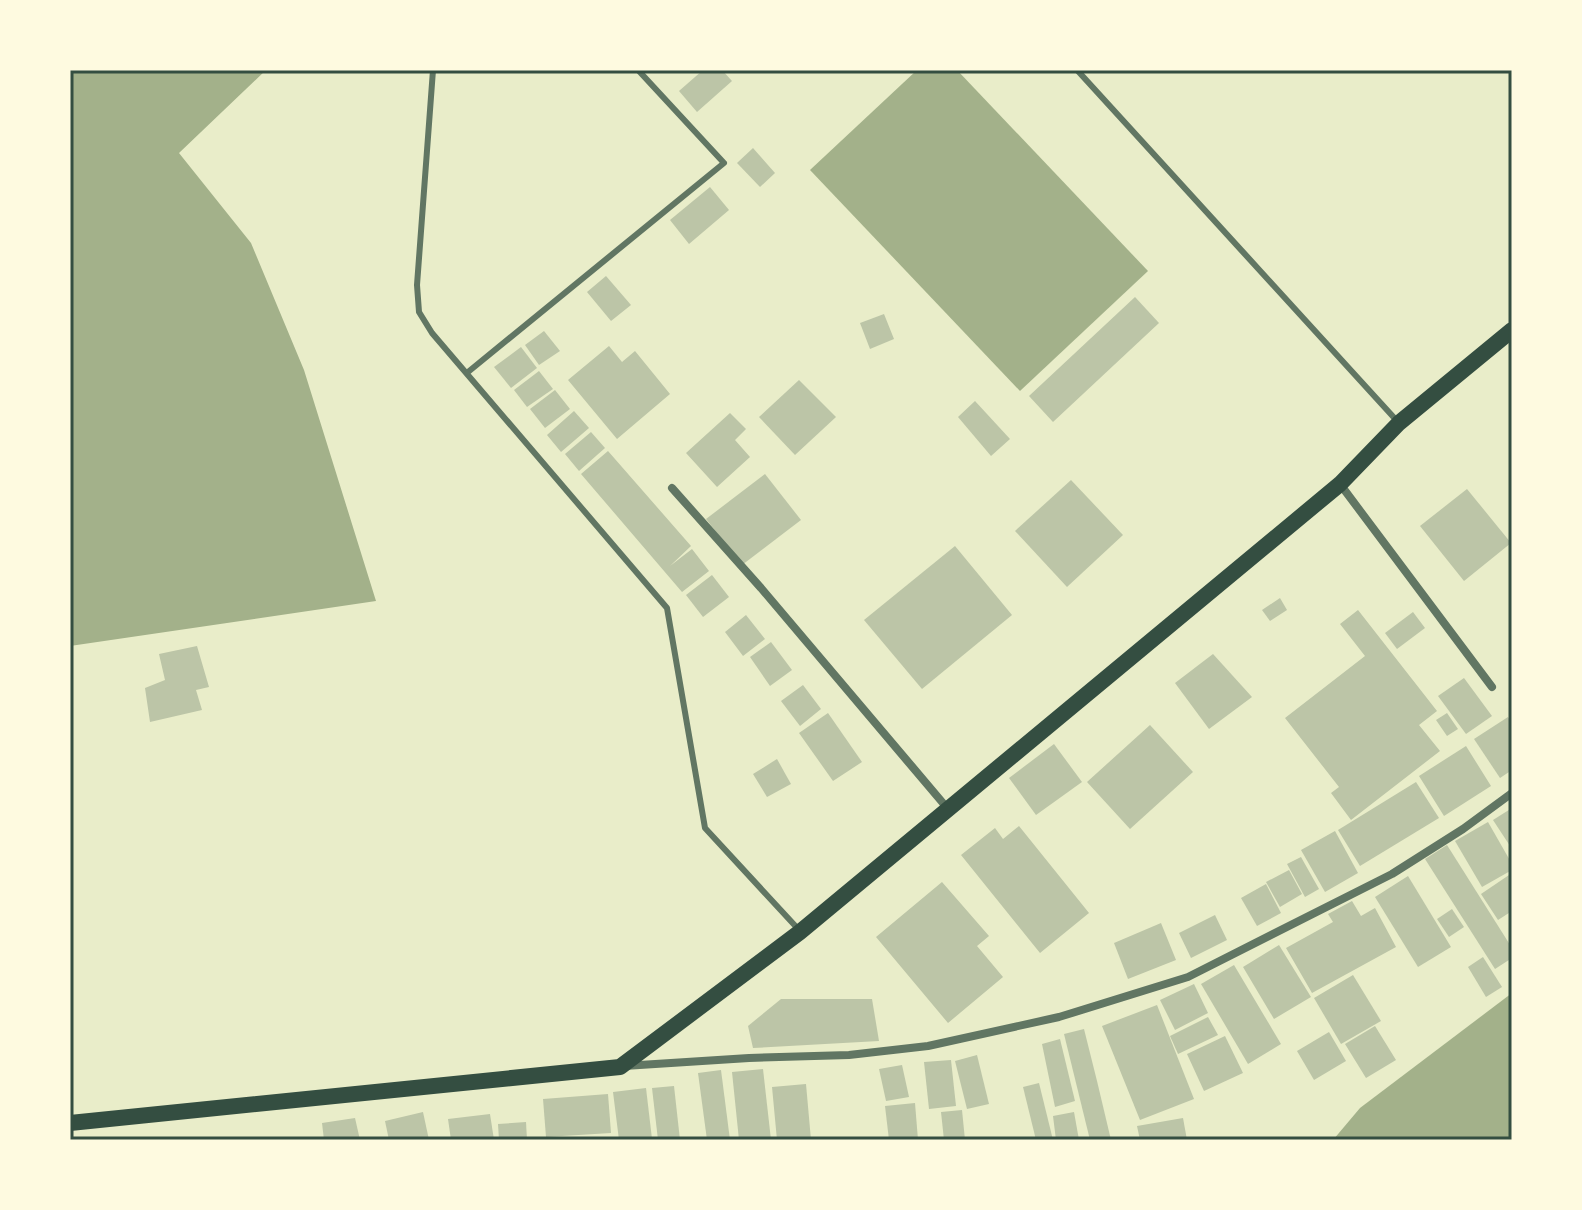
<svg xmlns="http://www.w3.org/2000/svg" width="1582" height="1210" viewBox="0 0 1582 1210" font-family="Inter,sans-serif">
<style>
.water{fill:#a3b18a}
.building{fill:#bcc5a7}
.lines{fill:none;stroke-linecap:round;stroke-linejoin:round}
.service{stroke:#617663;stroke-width:6}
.minor{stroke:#617663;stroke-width:8}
.secondary{stroke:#344e41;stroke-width:16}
.neatline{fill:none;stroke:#344e41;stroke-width:3}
</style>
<rect width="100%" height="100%" fill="#e9edc9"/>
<g class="water">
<polygon points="70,70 266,70 179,153 251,243 304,370 376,601 70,646"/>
<polygon points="917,70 957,70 1148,271 1020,391 810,170"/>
<polygon points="1512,993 1512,1140 1333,1140 1360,1108"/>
</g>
<g class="building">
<polygon points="703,70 722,70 732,81 697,112 679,91"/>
<polygon points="753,148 775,173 760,187 737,163"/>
<polygon points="710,187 729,210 689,244 670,220"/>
<polygon points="606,276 631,305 611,321 587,292"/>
<polygon points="1135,297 1159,323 1053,422 1029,396"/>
<polygon points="884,314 894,339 870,349 860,323"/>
<polygon points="544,331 560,351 539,365 525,345"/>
<polygon points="609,346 622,362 635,351 670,394 617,439 568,380"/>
<polygon points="521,347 537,368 511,388 494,367"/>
<polygon points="539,371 553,389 527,407 514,390"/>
<polygon points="799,380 836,417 795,455 759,417"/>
<polygon points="555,390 570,409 545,428 530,409"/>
<polygon points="975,401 1010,439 991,456 958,417"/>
<polygon points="574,411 589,428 561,452 547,435"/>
<polygon points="730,413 746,429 735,440 750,457 717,487 686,453"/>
<polygon points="591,432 605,448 579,471 565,454"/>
<polygon points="608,451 691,546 670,566 692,549 709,571 682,592 581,474"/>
<polygon points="765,474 801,520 742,565 706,519"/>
<polygon points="1071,480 1123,535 1067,587 1015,531"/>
<polygon points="1467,489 1511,543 1464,581 1420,526"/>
<polygon points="955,546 1012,615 922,689 864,620"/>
<polygon points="712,575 729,597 703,617 686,595"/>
<polygon points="1280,598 1287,610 1270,621 1262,610"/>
<polygon points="1358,610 1437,711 1419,725 1440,751 1351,820 1331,793 1339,787 1285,718 1365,656 1340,624"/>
<polygon points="1413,612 1425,628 1397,649 1385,633"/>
<polygon points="746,615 765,639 743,656 725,632"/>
<polygon points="771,642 792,670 770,686 750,657"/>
<polygon points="197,646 209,687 196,690 202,710 150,722 145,688 165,680 159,654"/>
<polygon points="1213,654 1252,697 1209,729 1175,683"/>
<polygon points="1464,678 1492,716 1466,734 1438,696"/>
<polygon points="803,685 821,709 800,726 781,701"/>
<polygon points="828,713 862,762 833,781 799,733"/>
<polygon points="1447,713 1458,729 1447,736 1436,720"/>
<polygon points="1508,717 1512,724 1512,770 1500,778 1474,739"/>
<polygon points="1150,725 1193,772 1130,829 1087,782"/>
<polygon points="1054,744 1082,782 1036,815 1009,778"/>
<polygon points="1466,746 1491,786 1444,816 1419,776"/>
<polygon points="777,759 791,784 767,797 753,774"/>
<polygon points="1416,782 1439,818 1360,866 1338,830"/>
<polygon points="1512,808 1512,849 1493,820"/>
<polygon points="1488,822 1512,864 1512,870 1482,887 1455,841"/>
<polygon points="1019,826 1089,913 1040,953 961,855 995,828 1003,839"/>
<polygon points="1335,831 1358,873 1325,892 1301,850"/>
<polygon points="1447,845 1512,948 1512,958 1495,969 1425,859"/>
<polygon points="1301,857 1319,889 1305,897 1287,864"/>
<polygon points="1289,870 1302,894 1280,907 1266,882"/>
<polygon points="1512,873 1512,911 1498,920 1481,894"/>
<polygon points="1408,876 1451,947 1418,967 1375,897"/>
<polygon points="942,882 989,936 977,946 1003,977 948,1023 876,937"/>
<polygon points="1266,884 1281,913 1257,926 1241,898"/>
<polygon points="1352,901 1361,916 1375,908 1396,947 1312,993 1286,948 1333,922 1328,914"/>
<polygon points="1452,909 1464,927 1449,937 1437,919"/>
<polygon points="1215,915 1227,940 1191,958 1179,933"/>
<polygon points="1161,923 1176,960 1128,979 1114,943"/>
<polygon points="1279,945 1311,997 1274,1019 1243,967"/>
<polygon points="1483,957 1502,987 1486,997 1468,967"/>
<polygon points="1234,965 1281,1044 1248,1064 1201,984"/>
<polygon points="1353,975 1381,1021 1341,1044 1314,998"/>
<polygon points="1194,984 1208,1013 1175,1030 1160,1000"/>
<polygon points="781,999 872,999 879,1041 753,1048 748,1026"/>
<polygon points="1157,1005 1194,1099 1140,1120 1102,1026"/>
<polygon points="1208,1017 1218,1035 1178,1054 1170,1036"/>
<polygon points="1375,1026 1396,1060 1366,1078 1345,1044"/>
<polygon points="1084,1029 1097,1081 1111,1140 1090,1140 1064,1034"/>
<polygon points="1329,1032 1346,1061 1314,1080 1297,1051"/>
<polygon points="1225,1036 1243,1073 1204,1091 1187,1054"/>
<polygon points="1060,1039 1075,1101 1055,1107 1042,1044"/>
<polygon points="977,1055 989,1104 967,1109 955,1061"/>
<polygon points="951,1060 956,1106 929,1109 924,1062"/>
<polygon points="902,1065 909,1097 886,1101 879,1069"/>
<polygon points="763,1069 771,1140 739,1140 732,1072"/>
<polygon points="721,1070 730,1140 707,1140 698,1073"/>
<polygon points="1039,1083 1053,1140 1036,1140 1023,1087"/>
<polygon points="806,1084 811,1140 777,1140 772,1087"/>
<polygon points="674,1086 680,1140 658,1140 652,1088"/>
<polygon points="646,1088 652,1139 619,1140 613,1092"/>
<polygon points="608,1094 611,1133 546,1137 543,1099"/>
<polygon points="915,1103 918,1140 889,1140 885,1106"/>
<polygon points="962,1110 965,1140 944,1140 941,1112"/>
<polygon points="423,1112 429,1140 389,1140 385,1121"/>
<polygon points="1074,1112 1079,1140 1056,1140 1053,1116"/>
<polygon points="490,1114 494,1140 451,1140 448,1119"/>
<polygon points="355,1118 360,1140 324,1140 322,1123"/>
<polygon points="1183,1118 1187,1140 1140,1140 1137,1126"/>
<polygon points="526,1122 527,1140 499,1140 498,1124"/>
</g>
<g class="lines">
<g class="service">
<polyline points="433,70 417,285 419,312 432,333 667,608 705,828 800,931"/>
<polyline points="1077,70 1398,422"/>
<polyline points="468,372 724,163 638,70"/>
</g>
<g class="minor">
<polyline points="1340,484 1492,687"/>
<polyline points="672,488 761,588 948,809"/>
<polyline points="624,1066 749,1058 849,1055 928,1046 1059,1017 1188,977 1392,874 1463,829 1512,793"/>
</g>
<polyline class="secondary" points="70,1123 620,1067 800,932 1340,484 1399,423 1512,330"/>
</g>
<rect width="1582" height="1210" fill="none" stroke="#fefae0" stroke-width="144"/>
<rect x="72" y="72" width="1438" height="1066" class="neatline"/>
</svg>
